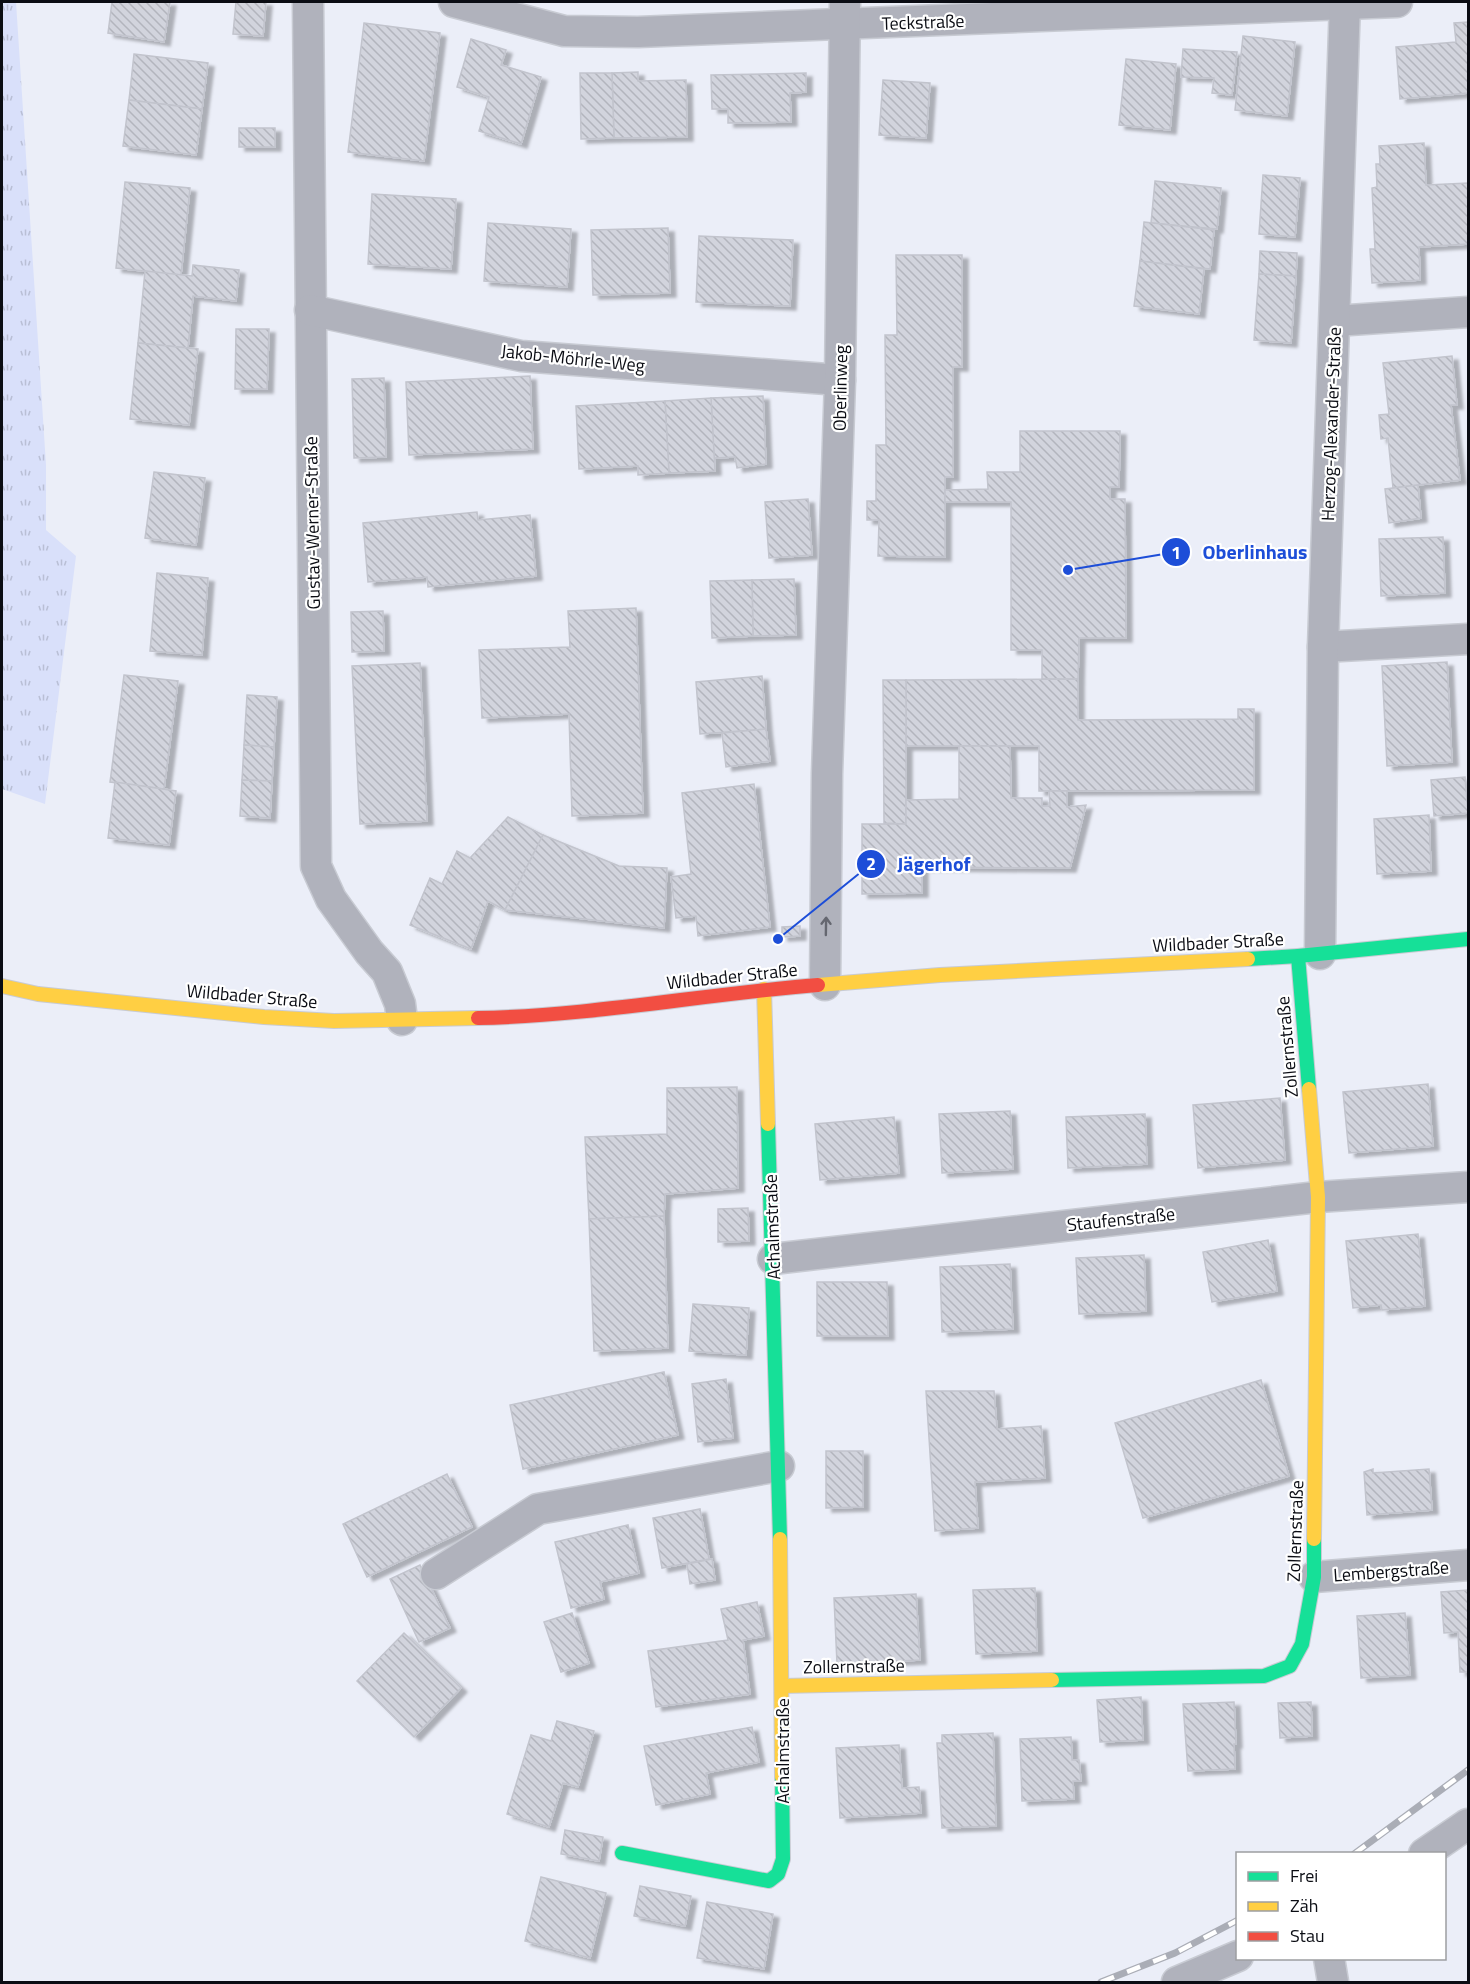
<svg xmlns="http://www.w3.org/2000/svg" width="1470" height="1984" viewBox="0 0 1470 1984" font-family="'Titillium Web',sans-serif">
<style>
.grass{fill:url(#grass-tufts)}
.building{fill:url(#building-back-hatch);stroke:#c2c4cd;stroke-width:1.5;filter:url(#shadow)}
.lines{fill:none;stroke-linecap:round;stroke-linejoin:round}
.street-casing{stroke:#c8cbd3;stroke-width:33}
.fast-casing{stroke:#c8cbd3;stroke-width:16}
.slow-casing{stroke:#c8cbd3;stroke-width:16}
.jam-casing{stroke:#c8cbd3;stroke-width:16}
.street{stroke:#b0b2bc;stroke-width:30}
.fast{stroke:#16e098;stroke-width:14}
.slow{stroke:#ffcf43;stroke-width:14}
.jam{stroke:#f24e42;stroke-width:14}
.rail-casing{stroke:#aaadb6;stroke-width:7}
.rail{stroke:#fff;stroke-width:4.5;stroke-dasharray:14;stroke-linecap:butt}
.oneway{stroke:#656770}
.labels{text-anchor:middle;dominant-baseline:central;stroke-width:4.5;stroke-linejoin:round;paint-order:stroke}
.street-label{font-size:18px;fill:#0a0c13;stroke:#fff}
.leader{fill:none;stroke:#1d4ed8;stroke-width:2}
.callout-dot{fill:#1d4ed8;stroke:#fff;stroke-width:2}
.mark-label{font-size:18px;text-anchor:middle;font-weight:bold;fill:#fff}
.callout-label{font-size:20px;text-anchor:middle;font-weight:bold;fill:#1d4ed8;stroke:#fff;stroke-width:4.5;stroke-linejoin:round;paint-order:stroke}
</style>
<defs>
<pattern id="grass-tufts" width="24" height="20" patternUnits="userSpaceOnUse" patternTransform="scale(1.5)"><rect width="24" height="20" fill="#d9e0fa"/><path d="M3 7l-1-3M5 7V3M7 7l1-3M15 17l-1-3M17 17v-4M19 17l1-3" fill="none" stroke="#b9bfd5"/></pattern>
<pattern id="building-back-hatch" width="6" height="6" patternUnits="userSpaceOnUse" patternTransform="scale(1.5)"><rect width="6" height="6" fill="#d2d4dd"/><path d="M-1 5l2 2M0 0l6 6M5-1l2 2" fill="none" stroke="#b3b5bd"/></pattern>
<filter id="shadow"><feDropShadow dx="6" dy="4" stdDeviation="1.5" flood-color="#0004"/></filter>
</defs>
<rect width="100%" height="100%" fill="#ebeef8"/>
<polygon class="grass" points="2,2 16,2 46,465 46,530 76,556 45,804 2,789"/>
<g class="building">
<polygon points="112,2 170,2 164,42 108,33"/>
<polygon points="236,2 266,2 263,36 233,34"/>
<polygon points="1468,22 1468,93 1400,99 1396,47 1456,42 1454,23"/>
<polygon points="364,23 440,33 424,161 348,152"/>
<polygon points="1243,36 1295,42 1287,116 1235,110"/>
<polygon points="471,39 506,50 501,65 541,77 521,144 479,131 489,97 457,87"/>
<polygon points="1183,49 1237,52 1232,95 1212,93 1214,78 1181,77"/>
<polygon points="134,54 208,63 202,109 129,100"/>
<polygon points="1126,59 1176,64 1170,130 1119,125"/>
<polygon points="638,72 638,81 686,80 687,137 614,138 612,73"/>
<polygon points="580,73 612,73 614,138 581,139"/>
<polygon points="806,73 806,92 790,93 791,122 728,123 728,109 712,109 711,75"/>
<polygon points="883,80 930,83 926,138 879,135"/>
<polygon points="129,100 202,109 196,155 123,146"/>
<rect x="239" y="128" width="36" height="19"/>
<polygon points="1424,143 1426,185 1468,183 1468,244 1419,247 1420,280 1372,283 1370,249 1375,249 1372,188 1377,187 1376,164 1380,164 1379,146"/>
<polygon points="1263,175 1300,178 1295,237 1259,234"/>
<polygon points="1155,181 1221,188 1217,229 1151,223"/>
<polygon points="125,182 190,188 181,275 116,268"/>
<polygon points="372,194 456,199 451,269 368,264"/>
<polygon points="1144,222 1214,230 1210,269 1140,261"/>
<polygon points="488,223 571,229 567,287 484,281"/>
<polygon points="668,228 670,293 593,295 591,230"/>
<polygon points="699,236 793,240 790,306 696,302"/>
<polygon points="1260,251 1297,253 1296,276 1259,274"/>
<polygon points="896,255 962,255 962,367 953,367 953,477 945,477 945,557 878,556 879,520 867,520 867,501 876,501 876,445 886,445 885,335 897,335"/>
<polygon points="1140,261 1204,269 1199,314 1134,306"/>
<polygon points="193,265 239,270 236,301 193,296 188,348 138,343 145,271 192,276"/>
<polygon points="1259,274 1296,276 1291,343 1254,340"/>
<polygon points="236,329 269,329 267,389 235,389"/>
<polygon points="138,343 198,349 189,425 130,419"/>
<polygon points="1452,356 1457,405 1451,405 1460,480 1393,488 1388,438 1381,439 1379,415 1389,414 1383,363"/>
<polygon points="530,376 533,449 409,455 406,382"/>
<polygon points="384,378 386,457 354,458 352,379"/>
<polygon points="763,396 766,464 737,468 735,457 714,458 711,398"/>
<polygon points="711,398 715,471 669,473 665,401"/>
<polygon points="665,401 669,473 638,475 638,466 579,469 576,406"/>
<polygon points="1020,431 1120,431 1119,487 1110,487 1110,499 1125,499 1126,638 1079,638 1078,679 1042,679 1042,650 1011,650 1011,502 945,502 945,490 988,489 987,472 1020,472"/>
<polygon points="154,472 205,478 196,545 145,538"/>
<polygon points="1418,485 1421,518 1389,523 1385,489"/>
<polygon points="808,499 812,555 769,558 765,502"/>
<polygon points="477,512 478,520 530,515 536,576 428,587 427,577 368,582 363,523"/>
<polygon points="1443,537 1445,593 1381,596 1379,539"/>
<polygon points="157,573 208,578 202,655 150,651"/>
<polygon points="794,579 796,635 753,636 752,580"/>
<polygon points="752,580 753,636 712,638 710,581"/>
<polygon points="636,608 643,813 572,816 569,714 482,718 479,650 570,647 568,611"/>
<polygon points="383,611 384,651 352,652 351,612"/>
<polygon points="1447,662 1452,762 1387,766 1382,666"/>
<polygon points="420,663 427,821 360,824 352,666"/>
<polygon points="124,675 178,681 164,789 110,782"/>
<polygon points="762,676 766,729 700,734 696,682"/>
<polygon points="1078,679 1078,720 1238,719 1238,709 1254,709 1254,790 1039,791 1039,746 906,746 906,680"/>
<polygon points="883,680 906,680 906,824 884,823"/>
<polygon points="247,695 277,697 274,747 244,745"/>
<polygon points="766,729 770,761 726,767 722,733"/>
<polygon points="244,745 274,747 272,781 242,780"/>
<polygon points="959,746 1010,746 1011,798 1042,798 1042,806 1050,806 1049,791 1067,791 1067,807 1086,805 1070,868 922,867 922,893 862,894 862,824 906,824 906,800 959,799"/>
<polygon points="1465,777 1468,813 1434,816 1431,780"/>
<polygon points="242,780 272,781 270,818 240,816"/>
<polygon points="115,782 176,791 169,845 108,838"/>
<polygon points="754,784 770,927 698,936 696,916 676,918 671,877 691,874 682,793"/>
<polygon points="1429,815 1431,871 1377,874 1374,819"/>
<polygon points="508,817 543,835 505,910 488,901 471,949 410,925 430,878 442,884 457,851 470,858"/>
<polygon points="543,835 619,866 667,868 664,928 505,910"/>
<polygon points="800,926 800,936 782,937 782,927"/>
<polygon points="1428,1084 1433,1146 1349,1153 1343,1092"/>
<polygon points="737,1087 738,1188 665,1194 664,1216 589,1219 585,1137 667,1134 667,1088"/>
<polygon points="1280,1098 1285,1160 1198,1168 1193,1105"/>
<polygon points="1010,1111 1013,1169 942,1173 939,1114"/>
<polygon points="1145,1114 1147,1164 1068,1168 1066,1117"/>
<polygon points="894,1117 899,1173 820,1180 815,1124"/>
<polygon points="748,1208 749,1241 718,1242 718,1209"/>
<polygon points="664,1216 668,1348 594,1351 589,1219"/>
<polygon points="1418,1234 1425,1306 1382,1310 1381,1305 1353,1308 1346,1241"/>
<polygon points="1268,1240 1277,1291 1212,1302 1203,1252"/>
<polygon points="1144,1255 1146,1311 1079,1314 1076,1258"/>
<polygon points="1010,1264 1013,1329 942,1332 940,1267"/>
<polygon points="817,1282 887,1282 888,1336 817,1336"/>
<polygon points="693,1304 749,1308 746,1355 689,1351"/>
<polygon points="664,1372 678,1435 523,1469 510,1405"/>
<polygon points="726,1379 733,1438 698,1442 692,1384"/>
<polygon points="1261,1380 1289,1476 1143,1518 1115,1423"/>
<polygon points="926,1391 994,1391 997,1429 1041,1426 1045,1478 975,1482 978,1528 935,1531"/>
<polygon points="826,1451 863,1451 863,1507 826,1508"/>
<polygon points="1373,1469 1373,1473 1429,1469 1432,1510 1367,1515 1364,1472"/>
<polygon points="447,1474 472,1527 367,1577 343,1524"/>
<polygon points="700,1509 709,1559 662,1568 653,1518"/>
<polygon points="628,1525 639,1573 600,1582 604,1599 571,1608 555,1542"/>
<polygon points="712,1559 715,1580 690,1584 687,1564"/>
<polygon points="420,1565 450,1628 419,1642 390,1579"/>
<polygon points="1035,1588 1037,1651 976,1654 973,1590"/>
<polygon points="1468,1590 1468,1672 1460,1672 1458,1632 1444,1633 1441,1592"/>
<polygon points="916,1594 920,1660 837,1664 834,1598"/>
<polygon points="757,1602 764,1636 743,1640 750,1694 656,1707 648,1651 728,1640 721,1609"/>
<polygon points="572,1613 589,1663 561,1672 544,1622"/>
<polygon points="1405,1613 1410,1675 1361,1678 1357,1616"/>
<polygon points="404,1633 461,1688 414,1737 357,1681"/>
<polygon points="1141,1697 1143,1740 1100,1742 1097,1700"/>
<polygon points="1234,1702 1236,1744 1234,1744 1235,1769 1188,1771 1183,1704"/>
<polygon points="1311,1702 1312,1736 1280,1738 1278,1703"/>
<polygon points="557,1721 594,1731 578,1787 563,1783 549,1827 507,1814 531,1735 551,1741"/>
<polygon points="752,1727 759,1762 706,1773 710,1794 656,1805 644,1746"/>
<polygon points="993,1733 996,1826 942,1828 937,1743 942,1743 942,1735"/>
<polygon points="1071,1737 1072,1760 1079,1760 1081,1781 1073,1781 1074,1799 1022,1801 1020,1739"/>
<polygon points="899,1745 902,1788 919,1787 921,1813 840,1818 836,1748"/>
<polygon points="565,1830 603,1837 599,1861 561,1854"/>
<polygon points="541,1877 606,1893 590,1958 525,1941"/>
<polygon points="640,1886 691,1896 685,1926 634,1916"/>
<polygon points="707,1902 773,1914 764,1969 697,1958"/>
</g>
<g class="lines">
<defs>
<g id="street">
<polyline points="308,2 316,866 331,899 369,952 387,972 400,1004 402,1020"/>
<polyline points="454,2 564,31 638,32 1397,2"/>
<polyline points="310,310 521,356 840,380"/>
<polyline points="1335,321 1468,312"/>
<polyline points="1323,647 1468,639"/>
<polyline points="1320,954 1323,647 1345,2"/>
<polyline points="825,985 827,774 840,380 845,2"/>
<polyline points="773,1259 1318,1197 1468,1187"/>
<polyline points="436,1574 538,1509 779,1466"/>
<polyline points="1314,1577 1468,1565"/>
<polyline points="1424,1854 1468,1824"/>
<polyline points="1329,1958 1333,1982"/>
<polyline points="1177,1982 1238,1956"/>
</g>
<g id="fast">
<polyline points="1298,956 1309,1089"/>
<polyline points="1248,959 1298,956 1468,939"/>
<polyline points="768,1124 780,1539"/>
<polyline points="1052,1680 1264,1676 1290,1666 1302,1644 1314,1577 1314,1539"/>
<polyline points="622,1853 769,1881 778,1874 783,1859 782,1777"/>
</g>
<g id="slow">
<polyline points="818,985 940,975 1248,959"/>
<polyline points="2,986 38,994 264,1017 334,1021 478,1018"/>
<polyline points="764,989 768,1124"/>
<polyline points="1309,1089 1318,1197 1314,1539"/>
<polyline points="780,1539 782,1777"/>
<polyline points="782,1686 1052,1680"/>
</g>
<path id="jam" d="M478 1018C591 1016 704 994 818 985"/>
</defs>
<use href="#street" class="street-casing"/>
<use href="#fast" class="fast-casing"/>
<use href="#slow" class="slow-casing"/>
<use href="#jam" class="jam-casing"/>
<use href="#street" class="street"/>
<use href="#fast" class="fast"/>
<use href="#slow" class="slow"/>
<use href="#jam" class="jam"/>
<defs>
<g id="rail">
<polyline points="1354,1854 1468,1770"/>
<polyline points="1101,1982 1175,1953 1238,1920"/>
</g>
</defs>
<use href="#rail" class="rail-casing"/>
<use href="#rail" class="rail"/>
</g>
<defs><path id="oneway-shaft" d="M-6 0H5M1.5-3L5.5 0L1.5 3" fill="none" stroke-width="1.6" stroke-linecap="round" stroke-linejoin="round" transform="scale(1.5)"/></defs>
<use class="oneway" href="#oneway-shaft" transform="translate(826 926) rotate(-89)"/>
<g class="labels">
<g class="street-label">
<text transform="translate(923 22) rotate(-2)">Teckstraße</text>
<text transform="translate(573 358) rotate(6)">Jakob-Möhrle-Weg</text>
<text transform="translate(840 388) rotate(-89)">Oberlinweg</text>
<text transform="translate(1331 424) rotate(-88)">Herzog-Alexander-Straße</text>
<text transform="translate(312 523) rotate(-91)">Gustav-Werner-Straße</text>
<text transform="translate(1218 942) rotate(-3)">Wildbader Straße</text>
<text transform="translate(732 976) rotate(-6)">Wildbader Straße</text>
<text transform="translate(252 996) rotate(5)">Wildbader Straße</text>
<text transform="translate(1287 1047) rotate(-95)">Zollernstraße</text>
<text transform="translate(1121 1219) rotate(-6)">Staufenstraße</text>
<text transform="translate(772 1227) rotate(-92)">Achalmstraße</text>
<text transform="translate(1295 1531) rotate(-88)">Zollernstraße</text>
<text transform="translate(1391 1571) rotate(-4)">Lembergstraße</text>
<text transform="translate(854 1666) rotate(-1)">Zollernstraße</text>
<text transform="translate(782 1751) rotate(-90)">Achalmstraße</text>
</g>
</g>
<path class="leader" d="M1068 570L1176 552M778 939L871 864"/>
<g class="callout-dot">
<circle cx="1068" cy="570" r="6"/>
<circle cx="778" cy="939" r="6"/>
<circle cx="1176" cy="552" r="15"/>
<circle cx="871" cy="864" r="15"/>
</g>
<g class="mark-label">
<text x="1176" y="559">1</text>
<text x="871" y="870">2</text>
</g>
<g class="callout-label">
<text x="1255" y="559">Oberlinhaus</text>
<text x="934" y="871">Jägerhof</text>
</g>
<rect width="1470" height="1984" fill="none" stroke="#0a0c13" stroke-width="6"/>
<rect x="1236" y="1852" width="210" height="108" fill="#ffffff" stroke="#9d9ea1" stroke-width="1.5"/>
<rect x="1248" y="1872" width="30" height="9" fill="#16e098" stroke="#9d9ea1" stroke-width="1.5"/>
<text x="1290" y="1882" font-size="18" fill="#0a0c13">Frei</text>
<rect x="1248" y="1902" width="30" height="9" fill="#ffcf43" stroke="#9d9ea1" stroke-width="1.5"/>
<text x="1290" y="1912" font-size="18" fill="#0a0c13">Zäh</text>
<rect x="1248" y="1932" width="30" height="9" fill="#f24e42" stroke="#9d9ea1" stroke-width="1.5"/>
<text x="1290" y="1942" font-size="18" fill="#0a0c13">Stau</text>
</svg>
